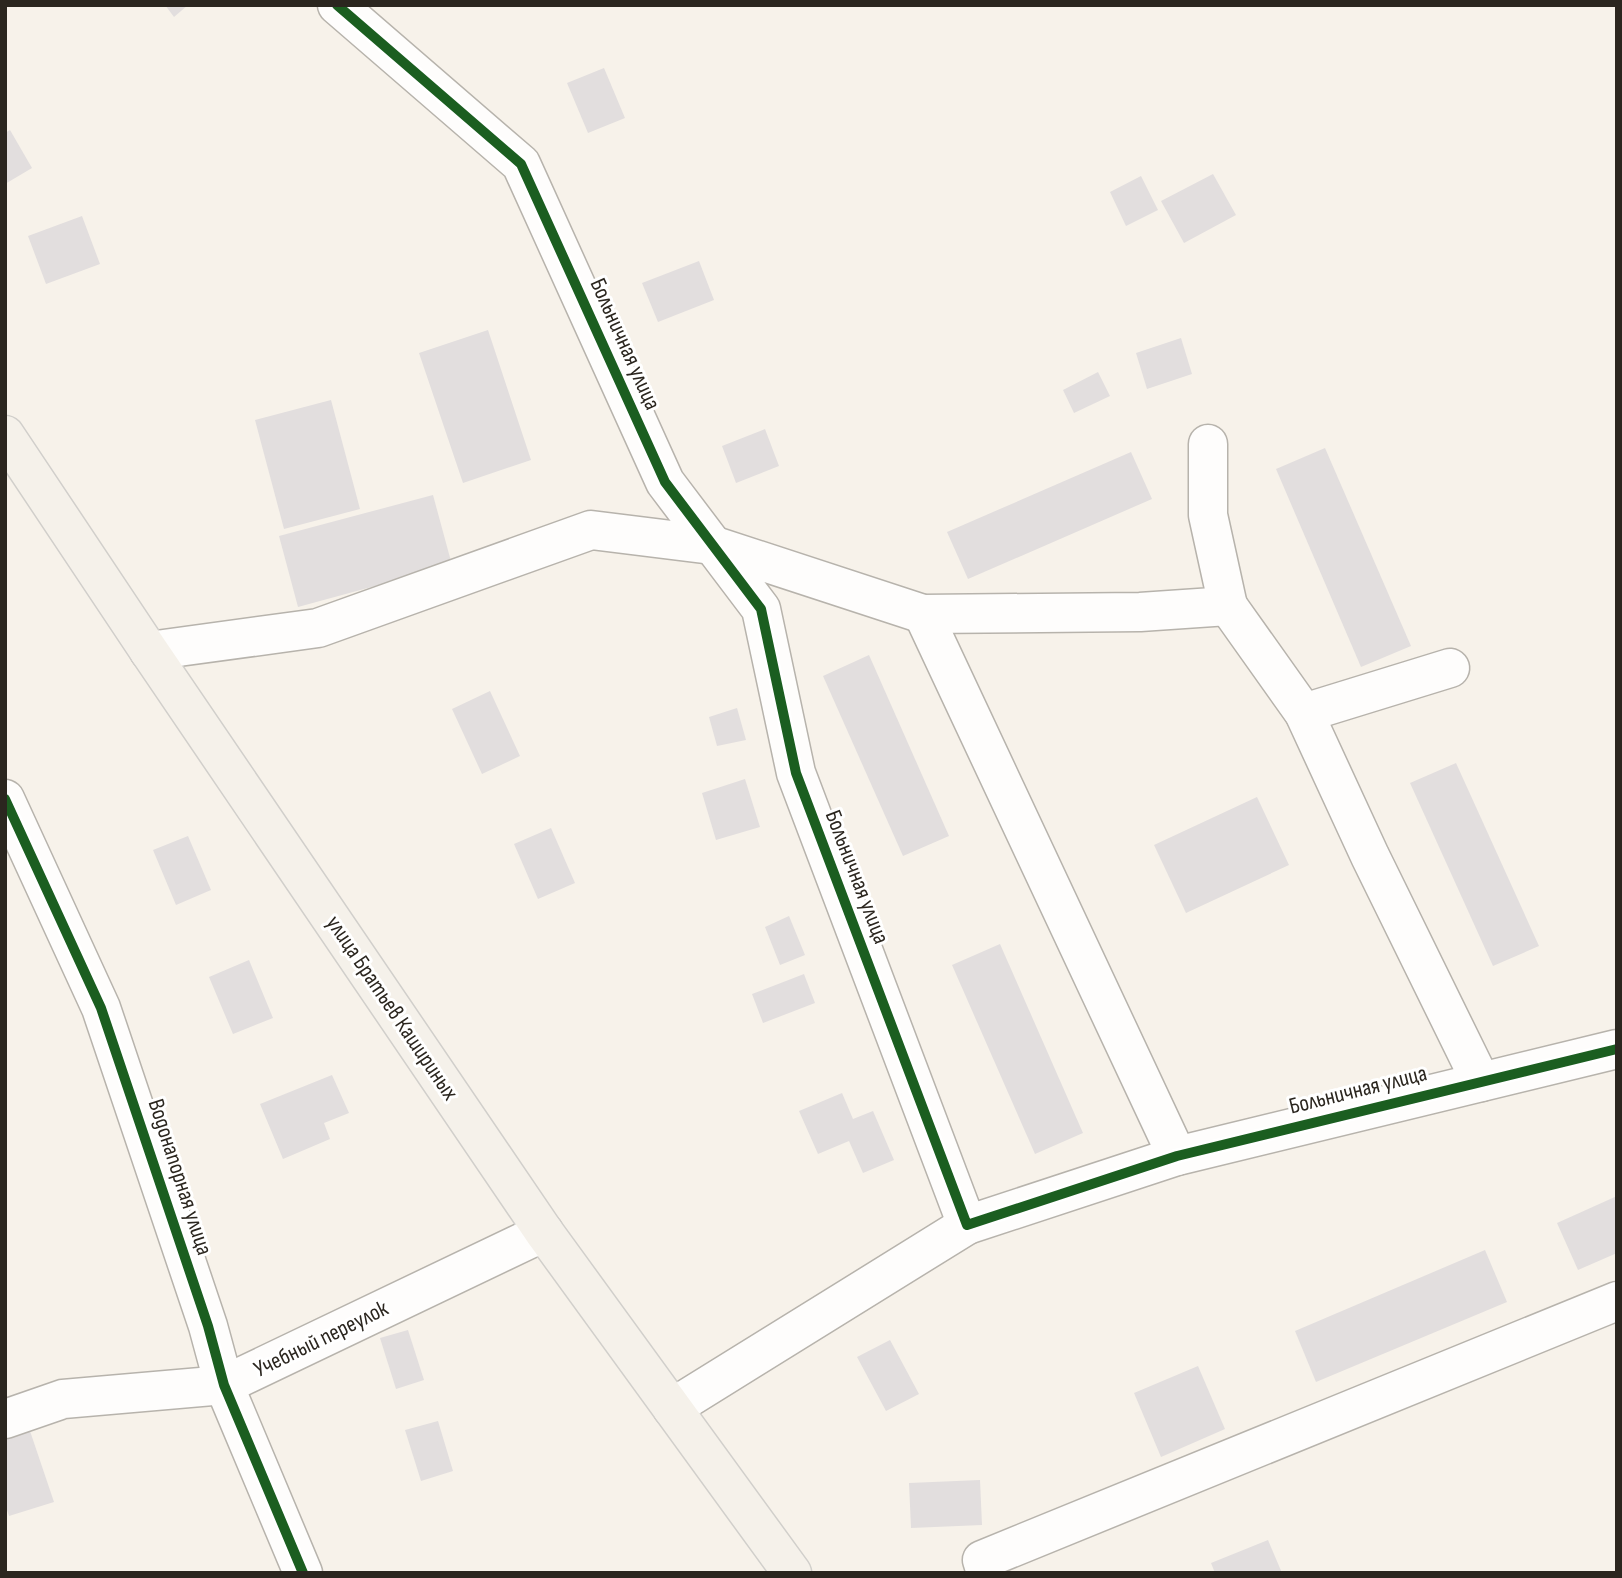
<svg xmlns="http://www.w3.org/2000/svg" width="1622" height="1578" viewBox="0 0 1622 1578" font-family="'Sofia Sans Condensed',sans-serif">
<style>
.building{fill:#e2dede}
.lines{fill:none;stroke-linecap:round;stroke-linejoin:round}
.minor-casing{stroke:#b7b3ac;stroke-width:41}
.major-casing{stroke:#d1cfcb;stroke-width:41}
.minor{stroke:#fefdfc;stroke-width:38}
.major{stroke:#f5f1ea;stroke-width:38}
.cycleway-casing{stroke:#fff;stroke-width:15}
.cycleway{stroke:#1b5e20;stroke-width:10}
.labels{text-anchor:middle;dominant-baseline:central;stroke-width:6;stroke-linejoin:round;paint-order:stroke}
.street-label{font-size:23px;fill:#2b261f;stroke:#fff}
</style>
<rect width="100%" height="100%" fill="#f7f2ea"/>
<g class="building">
<polygon points="165,5 188,5 174,17"/>
<polygon points="604,68 625,118 588,133 567,83"/>
<polygon points="10,130 32,168 5,184 5,133"/>
<polygon points="1213,174 1236,215 1184,243 1161,201"/>
<polygon points="1141,176 1158,210 1126,226 1110,192"/>
<polygon points="82,216 100,264 46,284 28,236"/>
<polygon points="699,261 714,300 658,322 642,283"/>
<polygon points="488,330 531,460 463,483 419,353"/>
<polygon points="1181,338 1192,374 1147,389 1136,353"/>
<polygon points="1098,372 1110,396 1074,413 1063,390"/>
<polygon points="331,400 360,509 284,529 255,420"/>
<polygon points="765,429 779,466 736,483 722,446"/>
<polygon points="1325,448 1411,646 1361,667 1276,469"/>
<polygon points="1131,452 1152,499 968,579 947,532"/>
<polygon points="433,495 452,565 298,607 279,536"/>
<polygon points="869,655 949,836 903,856 823,676"/>
<polygon points="490,691 520,756 482,774 452,709"/>
<polygon points="737,708 746,740 717,746 709,717"/>
<polygon points="1456,763 1539,946 1493,966 1410,783"/>
<polygon points="745,779 760,827 716,840 702,793"/>
<polygon points="1257,797 1289,865 1186,913 1154,845"/>
<polygon points="551,828 575,883 538,899 514,844"/>
<polygon points="188,836 211,890 176,905 153,850"/>
<polygon points="789,916 805,955 780,965 765,927"/>
<polygon points="1000,944 1083,1133 1035,1154 952,965"/>
<polygon points="249,960 273,1018 233,1034 209,977"/>
<polygon points="804,974 815,1003 763,1023 752,994"/>
<polygon points="332,1075 349,1113 324,1123 330,1139 283,1159 260,1104"/>
<polygon points="842,1093 853,1119 873,1111 894,1160 863,1173 849,1141 818,1154 799,1111"/>
<polygon points="1617,1196 1617,1253 1578,1270 1557,1223"/>
<polygon points="1485,1250 1507,1302 1316,1382 1295,1331"/>
<polygon points="408,1330 424,1380 396,1389 380,1338"/>
<polygon points="890,1340 919,1394 886,1411 857,1357"/>
<polygon points="1198,1366 1225,1429 1161,1457 1134,1393"/>
<polygon points="438,1421 453,1471 421,1481 405,1430"/>
<polygon points="30,1431 54,1502 9,1516 5,1504 5,1439"/>
<polygon points="980,1480 982,1525 911,1528 909,1483"/>
<polygon points="1268,1540 1282,1573 1215,1573 1211,1563"/>
</g>
<g class="lines">
<defs>
<g id="minor">
<polyline points="337,5 521,164 665,482 761,609 796,773 967,1225 1177,1156 1617,1049"/>
<polyline points="1228,606 1304,713 1370,856 1481,1082"/>
<polyline points="923,614 1177,1156"/>
<polyline points="149,651 318,628 591,530 712,545 923,614 1140,612 1228,606 1208,515 1208,444"/>
<polyline points="1304,713 1450,668"/>
<polyline points="5,799 101,1008 208,1326 224,1385 303,1573"/>
<polyline points="672,1408 967,1225"/>
<polyline points="5,1419 63,1399 224,1385 544,1232"/>
<polyline points="986,1573 982,1560 1617,1301"/>
</g>
<polyline id="major" points="5,435 149,651 544,1232 792,1573"/>
</defs>
<use href="#minor" class="minor-casing"/>
<use href="#major" class="major-casing"/>
<use href="#minor" class="minor"/>
<use href="#major" class="major"/>
<defs>
<g id="cycleway">
<polyline points="337,5 521,164 665,482 761,609 796,773 967,1225 1177,1156 1617,1049"/>
<polyline points="5,799 101,1008 208,1326 224,1385 303,1573"/>
</g>
</defs>
<use href="#cycleway" class="cycleway-casing"/>
<use href="#cycleway" class="cycleway"/>
</g>
<g class="labels">
<g class="street-label">
<text transform="translate(625 344) rotate(66)">Больничная улица</text>
<text transform="translate(857 877) rotate(69)">Больничная улица</text>
<text transform="translate(392 1008) rotate(56)">улица Братьев Кашириных</text>
<text transform="translate(1358 1090) rotate(-14)">Больничная улица</text>
<text transform="translate(180 1177) rotate(72)">Водонапорная улица</text>
<text transform="translate(321 1339) rotate(-26)">Учебный переулок</text>
</g>
</g>
<rect width="1622" height="1578" fill="none" stroke="#2b261f" stroke-width="14"/>
</svg>
